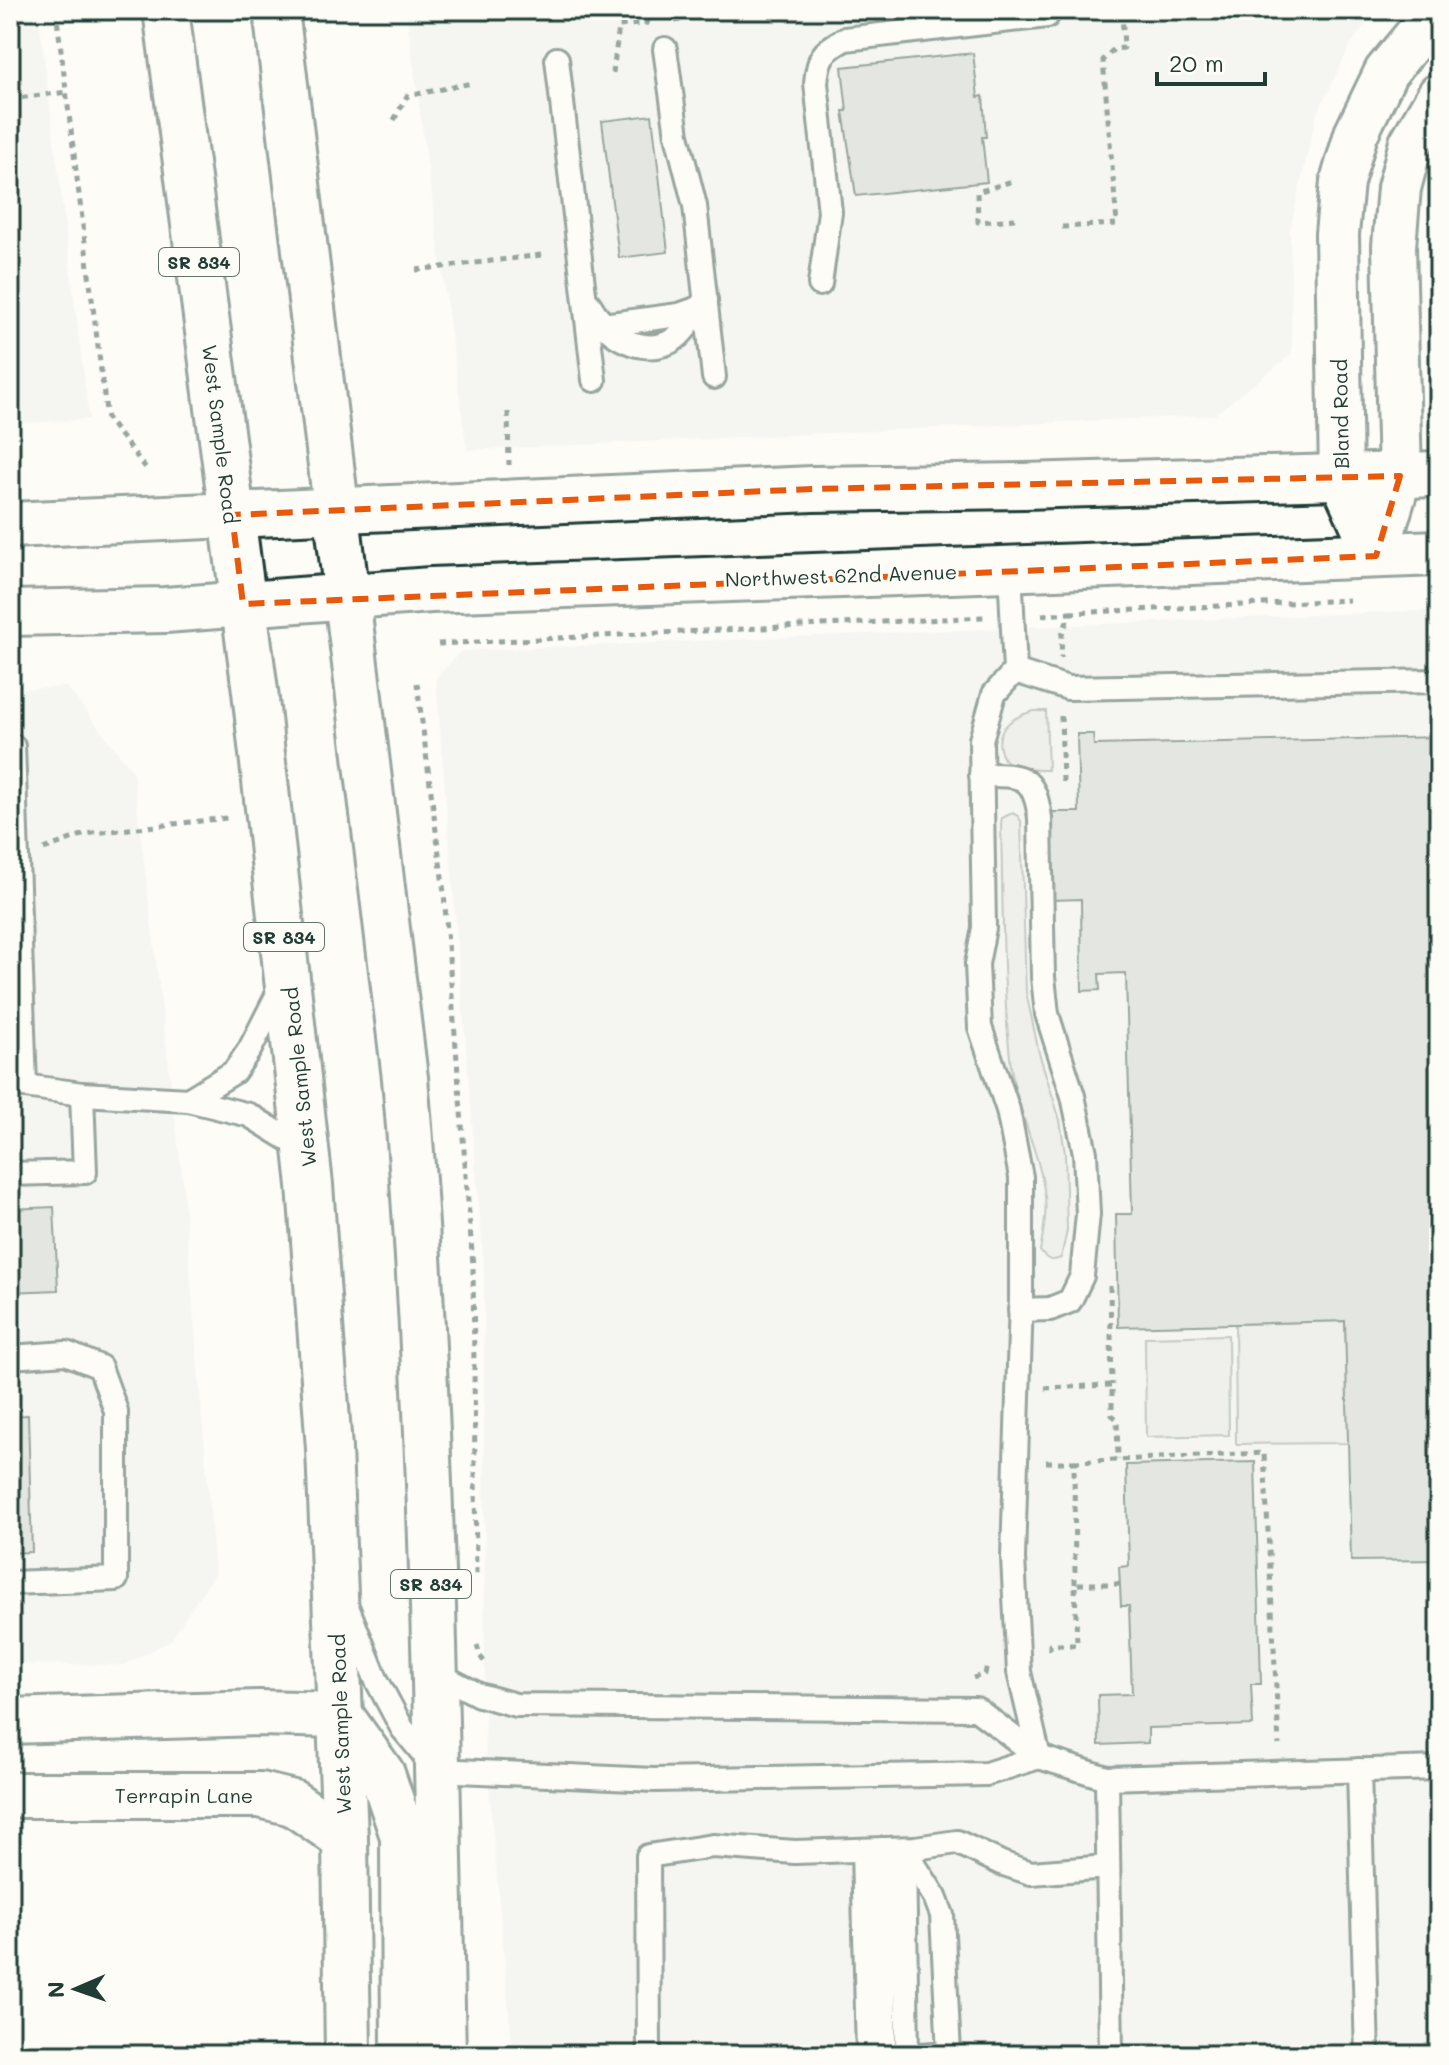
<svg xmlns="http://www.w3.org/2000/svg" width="1449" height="2065" viewBox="0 0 1449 2065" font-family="Mali,sans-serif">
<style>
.built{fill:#eceee9}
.green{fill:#dde0db;stroke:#7e8e88;stroke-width:2}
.building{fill:#c6cdc7;stroke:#1f3d34;stroke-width:2}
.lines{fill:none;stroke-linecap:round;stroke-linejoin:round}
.lane-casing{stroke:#1f3d34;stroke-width:28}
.street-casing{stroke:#1f3d34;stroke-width:48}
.secondary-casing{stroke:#1f3d34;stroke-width:50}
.primary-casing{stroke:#1f3d34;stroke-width:50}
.path{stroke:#1f3d34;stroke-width:5;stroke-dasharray:6 6;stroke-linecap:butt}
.lane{stroke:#fdfcf7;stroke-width:22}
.street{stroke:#fdfcf7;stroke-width:42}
.secondary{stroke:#fdfcf7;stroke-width:44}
.primary{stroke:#fdfcf7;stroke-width:44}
.marked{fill:none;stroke:#e8590c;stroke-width:6;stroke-dasharray:16 10;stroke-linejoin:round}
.labels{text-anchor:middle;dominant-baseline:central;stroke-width:6;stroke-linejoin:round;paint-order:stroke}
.shield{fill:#fdfcf7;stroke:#62766e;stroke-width:2}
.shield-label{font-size:18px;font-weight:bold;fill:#1f3d34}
.street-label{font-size:20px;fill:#1f3d34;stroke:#fdfcf7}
</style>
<rect width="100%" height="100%" fill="#fdfcf7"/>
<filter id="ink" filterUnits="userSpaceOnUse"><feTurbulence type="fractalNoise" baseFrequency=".0125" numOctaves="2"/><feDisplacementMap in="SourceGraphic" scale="16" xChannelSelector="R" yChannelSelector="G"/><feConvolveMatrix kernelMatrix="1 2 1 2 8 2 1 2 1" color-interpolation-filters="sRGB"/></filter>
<g filter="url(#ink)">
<g class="built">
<polygon points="10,10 38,10 89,419 10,424"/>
<polygon points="406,10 1377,10 1352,42 1316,116 1290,230 1292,354 1214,415 467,450"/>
<polygon points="1439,610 1439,2055 513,2055 485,1743 484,1268 436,678 461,651"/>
<polygon points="67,687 133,772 182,1176 215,1573 170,1641 124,1665 10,1664 10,690"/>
</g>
<g class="green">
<path d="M1034 711H1046L1048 770C1036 769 1020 771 1010 765 1005 762 1001 755 1000 749 995 727 1015 716 1034 711Z"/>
<path d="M1012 813 1018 816 1021 821 1026 992 1039 1053 1060 1120 1065 1153 1067 1231 1061 1258C1050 1262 1047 1260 1040 1251 1043 1233 1047 1216 1045 1197 1040 1152 1017 1112 1011 1067 1002 987 1003 905 1001 824L1002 818Z"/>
<polygon points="1345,1321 1349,1443 1236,1444 1235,1324"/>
<polygon points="1228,1335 1229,1435 1146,1437 1145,1337"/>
</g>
<g class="building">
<polygon points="973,53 978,97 983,96 986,137 982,137 987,182 856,196 843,111 847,111 842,67"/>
<polygon points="652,115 668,252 619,258 602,121"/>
<polygon points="1077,734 1093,734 1094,745 1439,737 1439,1560 1351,1561 1345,1321 1118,1327 1116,1214 1132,1214 1126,973 1099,974 1100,990 1082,991 1081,899 1052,900 1050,812 1079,812"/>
<polygon points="54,1207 58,1290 10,1292 10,1209"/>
<polygon points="28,1415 32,1552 10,1553 10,1416"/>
<polygon points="1255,1462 1261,1684 1251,1684 1253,1725 1148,1728 1148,1743 1099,1745 1098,1695 1132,1694 1129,1606 1121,1606 1119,1567 1129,1566 1126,1465"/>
</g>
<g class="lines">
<defs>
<g id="lane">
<polyline points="665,49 677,135 695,206 714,377"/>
<polyline points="557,59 594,380"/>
<path d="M820 284 830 212 816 83C818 58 822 51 845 39L1047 16"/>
<path d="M589 304C594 311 598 319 604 325 624 347 662 357 683 331 692 320 695 309 706 300"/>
<polyline points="603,325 679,315 696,309"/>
<polyline points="1010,569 1015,671 994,694 981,740 984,928 977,964 980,1027 1008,1110 1021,1177 1021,1299 1013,1558 1019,1672 1039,1757"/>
<polyline points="1015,671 1068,688 1439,681"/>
<polyline points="10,746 13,746 25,1086"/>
<path d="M981 775C1022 775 1034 774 1040 818L1043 977 1047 1014 1073 1096 1085 1153 1088 1214 1082 1276 1070 1301 1050 1309 1020 1310"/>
<polyline points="282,986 250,1049 234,1072 188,1100 249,1115 306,1150"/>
<polyline points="10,1084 82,1094 188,1100"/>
<polyline points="10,1174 85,1172 82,1094"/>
<polyline points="10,1357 66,1353 100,1367 116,1411 116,1579 10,1583"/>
<polyline points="348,1609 376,1679 402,1728 437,1770 654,1780 986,1774 1039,1757"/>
<polyline points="434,1672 479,1695 516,1705 976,1709 1039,1757 1107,1778 1439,1768"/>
<polyline points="1359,1770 1367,2055"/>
<polyline points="1107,1778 1111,2055"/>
<polyline points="884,1849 884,2055"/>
<polyline points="904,1849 935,1897 942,1915 949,2053 920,2055"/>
<polyline points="863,1850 868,2055"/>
<polyline points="904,1850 907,2055"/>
<polyline points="649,2055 648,1856 713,1846 795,1852 915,1848 957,1842 1001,1863 1031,1873 1108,1867"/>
</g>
<g id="street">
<polyline points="1376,556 1341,478 1337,234 1342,182 1356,134 1386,72 1437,10"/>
<polyline points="1376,556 1400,476 1394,246 1399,188 1411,143 1439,95"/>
</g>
<g id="secondary">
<polyline points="10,525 812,489 1024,486 1439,474"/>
<polyline points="10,613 165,610 431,590 1439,553"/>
<polyline points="10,1721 258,1713 340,1715 382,1774 403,1836 404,2055"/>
<polyline points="10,1795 260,1795 293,1803 345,1839"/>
</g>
<g id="primary">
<polyline points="166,10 255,691 310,1185 329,1449 345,1839 348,2055"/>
<path d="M276 10 405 1078C433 1403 436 1729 443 2055"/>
</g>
</defs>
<use href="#lane" class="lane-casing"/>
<use href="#street" class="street-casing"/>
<use href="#secondary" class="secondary-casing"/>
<use href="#primary" class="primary-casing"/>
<g class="path">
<polyline points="56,10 107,419 146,468"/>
<polyline points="675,21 728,10"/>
<polyline points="613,73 619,26 649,23"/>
<polyline points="10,99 67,92"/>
<polyline points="394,120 407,96 472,83"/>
<polyline points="1015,219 978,222 977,192 1016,180"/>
<polyline points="1062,227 1117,224 1103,60 1114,49 1124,48 1122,10"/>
<polyline points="416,270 542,255"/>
<polyline points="508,412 509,465"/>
<polyline points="1070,613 1349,600"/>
<polyline points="1042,615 1070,613 1062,635 1061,658"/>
<polyline points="438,644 984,617"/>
<polyline points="417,683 444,893 473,1266 476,1575"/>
<polyline points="1061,716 1063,782"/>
<polyline points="44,849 85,834 227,818"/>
<polyline points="1110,1286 1112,1385"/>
<polyline points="1045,1388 1112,1385 1112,1415 1117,1419 1118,1460"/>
<polyline points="1046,1462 1074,1462 1075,1584"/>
<polyline points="1074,1462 1264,1453 1279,1745"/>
<polyline points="477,1645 480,1656 486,1664"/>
<polyline points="1050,1650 1050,1645 1077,1645 1075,1584 1120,1584"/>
<polyline points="973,1678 985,1674 987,1665"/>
</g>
<use href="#lane" class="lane"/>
<use href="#street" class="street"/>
<use href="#secondary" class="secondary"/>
<use href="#primary" class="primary"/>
</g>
</g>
<path d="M0 0H1449V2065H0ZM1400 476 1376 556 243 604 232 515 812 489Z" fill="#fdfcf7" fill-opacity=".55" fill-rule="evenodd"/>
<path class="marked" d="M1400 476 1376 556 243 604 232 515 812 489Z"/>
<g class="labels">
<g class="shield">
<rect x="159" y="248" width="80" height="28" rx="6"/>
<rect x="244" y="923" width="80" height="28" rx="6"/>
<rect x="391" y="1570" width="80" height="28" rx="6"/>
</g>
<g class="shield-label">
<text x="199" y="262">SR 834</text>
<text x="284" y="937">SR 834</text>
<text x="431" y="1584">SR 834</text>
</g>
<g class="street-label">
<text transform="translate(1340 414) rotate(-91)">Bland Road</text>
<text transform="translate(221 434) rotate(83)">West Sample Road</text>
<text transform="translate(841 575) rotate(-2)">Northwest 62nd Avenue</text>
<text transform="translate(299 1077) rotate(-96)">West Sample Road</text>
<text transform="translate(340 1724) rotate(-92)">West Sample Road</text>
<text x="184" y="1795">Terrapin Lane</text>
</g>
</g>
<rect width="1449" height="2065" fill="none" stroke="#fdfcf7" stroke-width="40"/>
<rect x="20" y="20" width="1409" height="2025" fill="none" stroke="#1f3d34" stroke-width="3" filter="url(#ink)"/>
<g transform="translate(76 1989) rotate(268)" stroke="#fdfcf7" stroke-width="6" paint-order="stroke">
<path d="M0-6L14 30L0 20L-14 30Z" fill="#1f3d34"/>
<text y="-12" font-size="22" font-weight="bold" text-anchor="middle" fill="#1f3d34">N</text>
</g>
<path d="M1157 72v12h108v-12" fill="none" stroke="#1f3d34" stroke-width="4"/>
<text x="1169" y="72" font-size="24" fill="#1f3d34" stroke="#fdfcf7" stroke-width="6" paint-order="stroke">20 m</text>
</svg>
